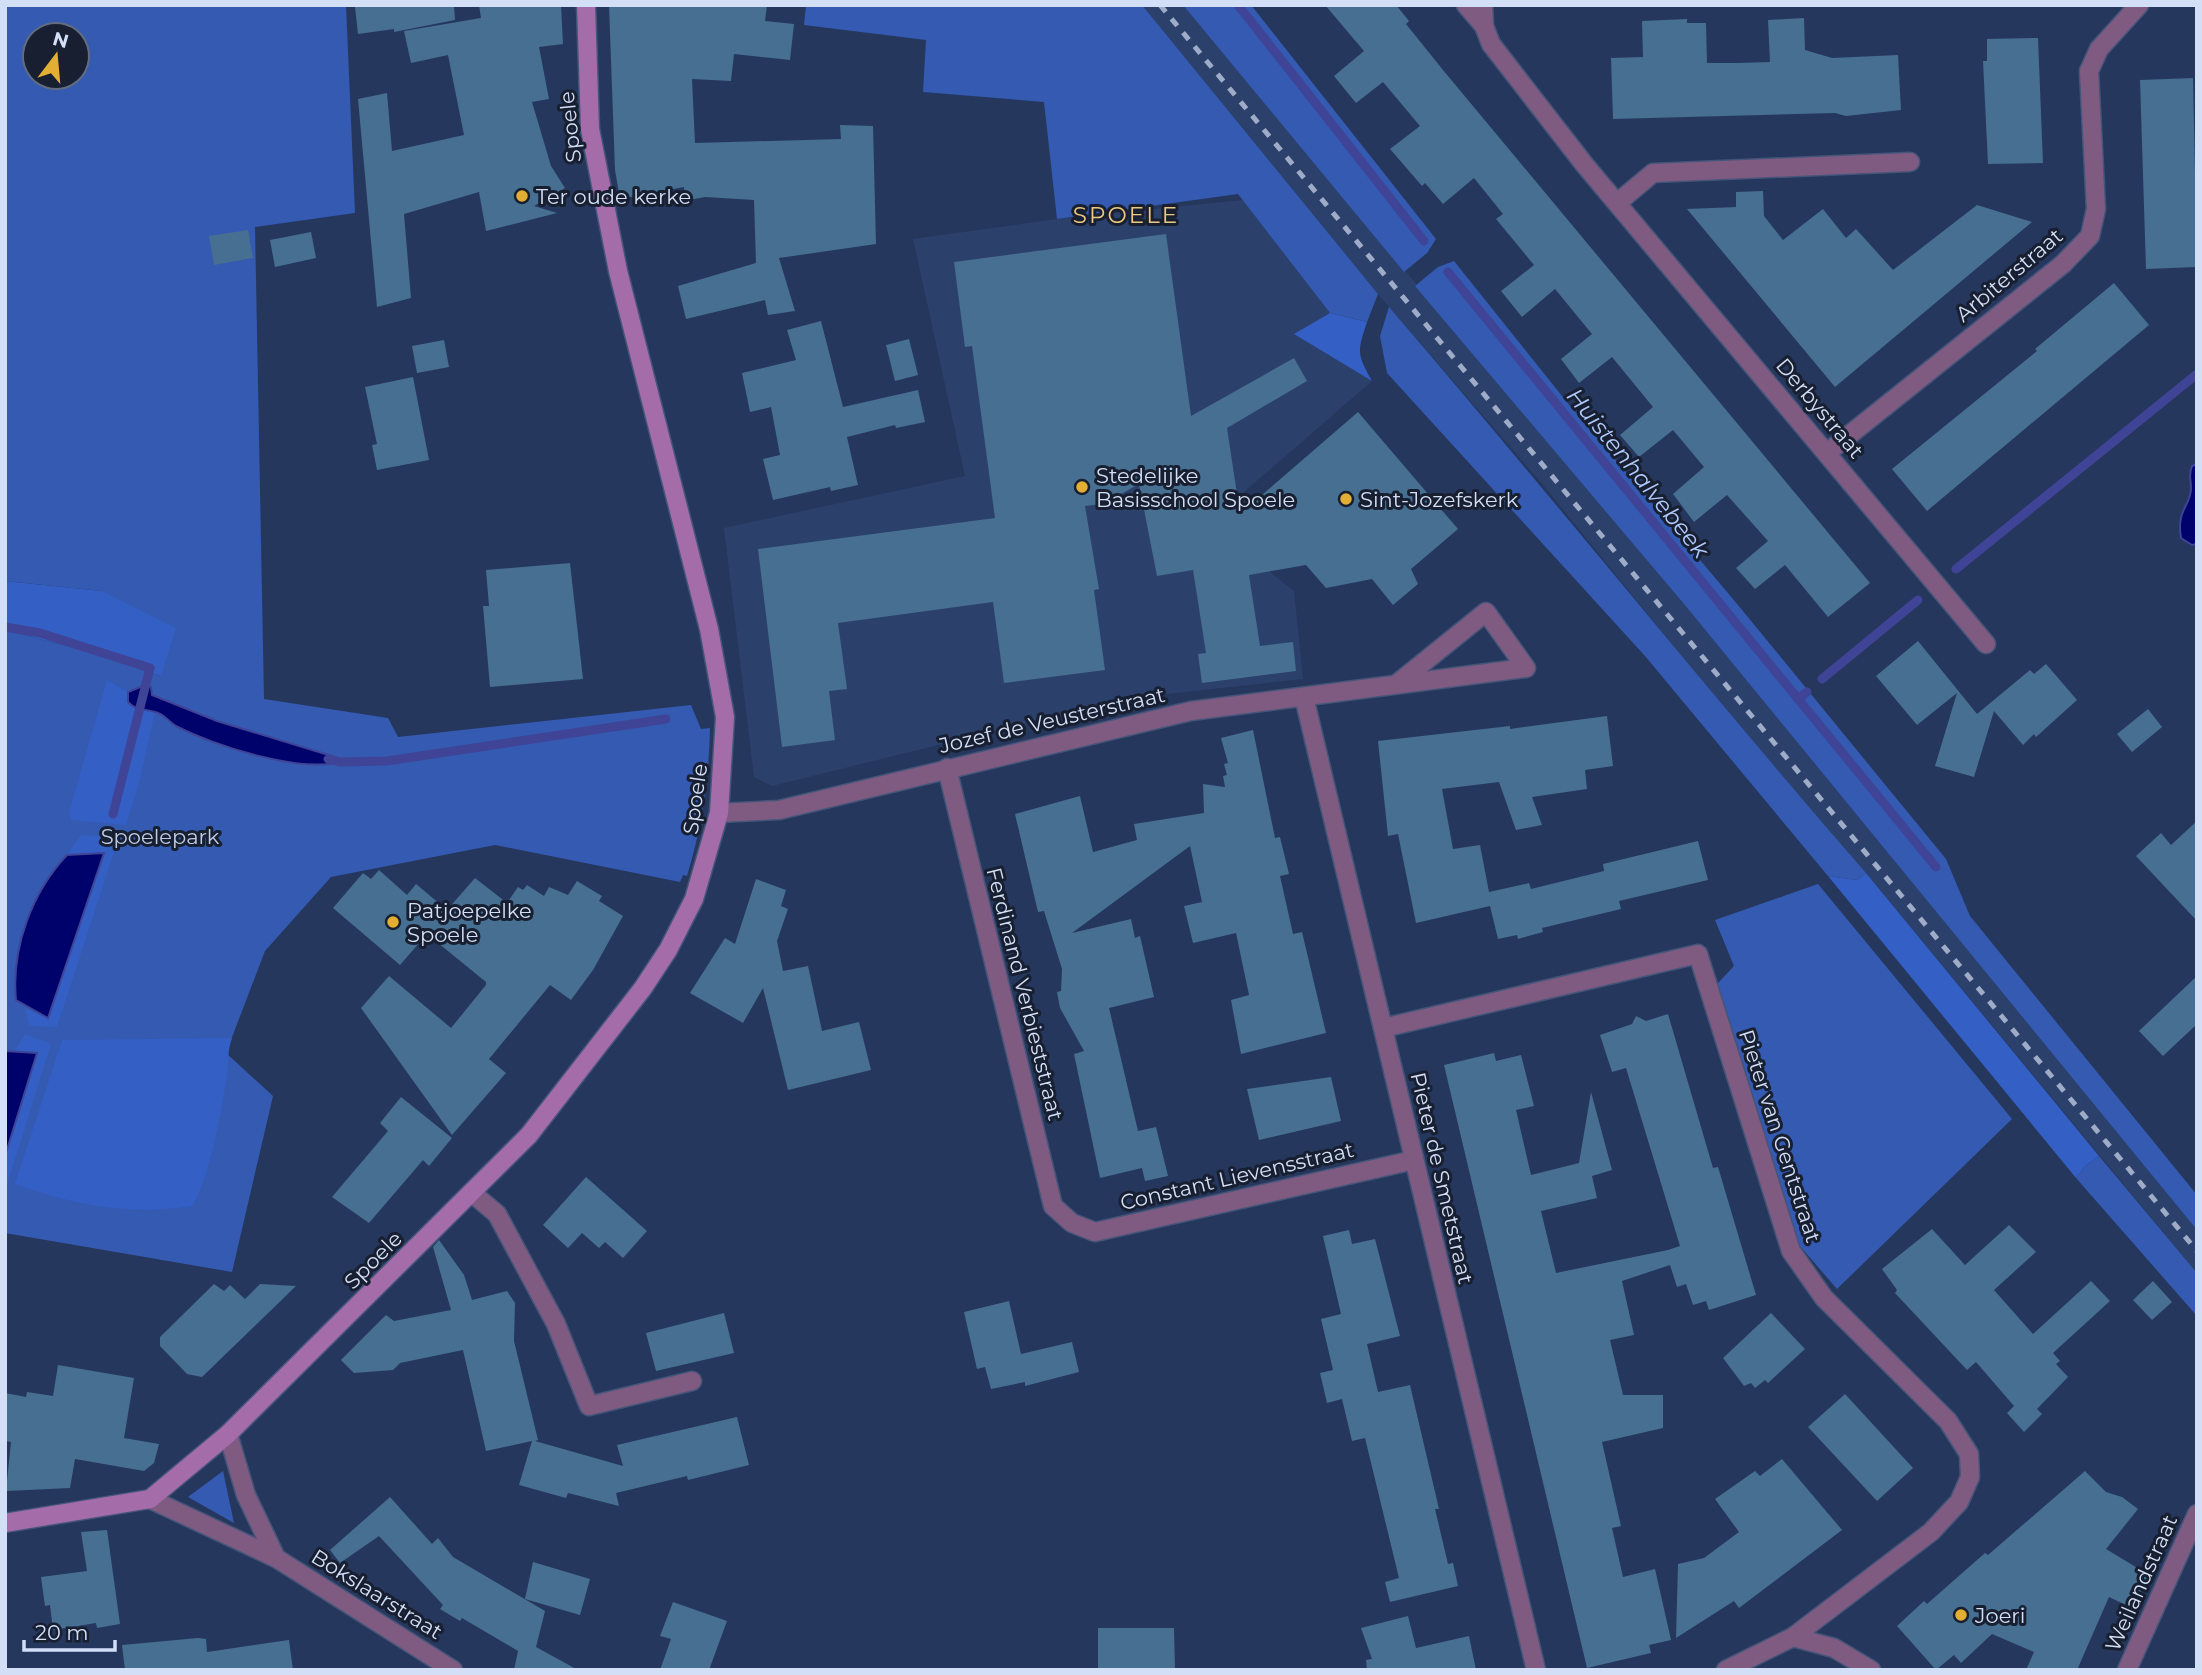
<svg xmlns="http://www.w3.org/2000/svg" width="2202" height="1675" viewBox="0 0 2202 1675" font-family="Montserrat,sans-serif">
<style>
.built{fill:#2c406c}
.green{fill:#345ab2;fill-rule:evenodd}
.forest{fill:#345fc4}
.water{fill:#00026c;stroke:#3f4496;stroke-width:2}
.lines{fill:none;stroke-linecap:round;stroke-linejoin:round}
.stream{stroke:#3f4496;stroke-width:9}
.building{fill:#466f91}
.street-casing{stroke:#455579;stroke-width:21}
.secondary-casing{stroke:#455579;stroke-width:21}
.street{stroke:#7f5b82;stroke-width:18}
.secondary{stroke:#a56caa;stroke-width:18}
.rail{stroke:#9eacc8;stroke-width:5;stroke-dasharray:9 9;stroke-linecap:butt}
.poi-dot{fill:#e2ae34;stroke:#171f30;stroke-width:2.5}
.labels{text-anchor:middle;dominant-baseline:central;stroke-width:6;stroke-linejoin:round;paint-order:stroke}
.street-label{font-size:21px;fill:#d3dff7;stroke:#171f30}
.poi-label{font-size:21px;fill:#d3dff7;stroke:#171f30;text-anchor:start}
.park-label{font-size:21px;fill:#bfcce6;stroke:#171f30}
.neighbourhood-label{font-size:23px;letter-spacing:2px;fill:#ebc77f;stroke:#171f30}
.water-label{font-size:23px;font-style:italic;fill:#b0c9fd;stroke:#171f30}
</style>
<rect width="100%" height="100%" fill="#26375d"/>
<g class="built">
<polygon points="1142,5 1183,5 1684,604 2197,1230 2197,1273 1866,873 1730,716 1543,485 1383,300"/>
<polygon points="1243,200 1330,313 1295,334 1372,381 1237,498 1245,552 1294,591 1303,679 1129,698 772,786 754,777 724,528 965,476 913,239 1057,219"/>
</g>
<g class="green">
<path d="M5 5H346L355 213 255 227 264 699 388 718 398 737 691 705 701 729 710 728C709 779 702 827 687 876L683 875 680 882 495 845 331 877 265 951 226 1053 273 1096 232 1272 5 1233V630L90 652 161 676 102 591 5 581ZM35 35H77V77H35Z"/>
<polygon points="806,5 1142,5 1378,294 1367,322 1330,313 1238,194 1057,219 1044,102 923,92 926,40 804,25"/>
<polygon points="1183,5 1251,5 1436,239 1427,253 1404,272"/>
<polygon points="1454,261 1566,401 1738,605 1946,859 1970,916 2197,1195 2197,1230 1684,604 1415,286 1438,267"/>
<path d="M1389 307C1550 494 1704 687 1866 873L1857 880 1828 876 1645 656 1387 373 1380 336Z"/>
<polygon points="1818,884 2012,1119 1837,1289 1799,1245 1717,984 1734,966 1715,920"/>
<polygon points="2099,1156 2197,1273 2197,1316 2076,1178 2085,1166"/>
<polygon points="223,1471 234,1523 188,1497"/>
</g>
<g class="forest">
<path d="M1330 313 1367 322C1357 352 1357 354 1372 381L1294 334Z"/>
<polygon points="5,581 102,591 176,628 161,676 90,652 5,630"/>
<polygon points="107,680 128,692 128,702 133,708 155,712 139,783 126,825 71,820 69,813"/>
<polygon points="81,835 111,837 115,842 114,852 57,1027 29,1026 25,1008 38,1014 104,853 67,855"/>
<polygon points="1866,873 2099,1156 2085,1166 2076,1178 1828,876 1857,880"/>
<polygon points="25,1034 51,1044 5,1191 5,1156 37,1054 15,1051"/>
<path d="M232 1038C227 1052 229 1062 227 1075 222 1109 210 1178 192 1206 130 1216 73 1205 15 1184L62 1040Z"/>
</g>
<g class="water">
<path d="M2197 464V544L2192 545 2181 538C2176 509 2191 506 2191 488 2191 478 2188 476 2192 466Z"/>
<path d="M143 686 151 687 152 695 217 721 345 760C307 776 212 745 176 726 169 722 165 715 158 713 147 708 137 712 128 702V692Z"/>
<path d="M104 853 48 1018 16 1000C11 948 32 892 67 855Z"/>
<polygon points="5,1051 37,1053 5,1156"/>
</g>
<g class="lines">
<g class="stream">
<polyline points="1238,5 1424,241"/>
<polyline points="1448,272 1936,867"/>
<polyline points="1956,569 2197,374"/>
<polyline points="5,627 40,633 150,668 113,814"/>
<polyline points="1822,679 1918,600"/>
<polyline points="1798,699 1807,692"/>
<polyline points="328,759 340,762 387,761 666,719"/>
</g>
</g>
<g class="building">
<polygon points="369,5 454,5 455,20 394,32 394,29 358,34 355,7"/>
<polygon points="479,5 561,5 563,44 539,47 549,99 532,102 551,166 565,188 534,206 557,213 486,231 479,192 404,214 411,298 377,307 358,99 387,93 392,151 464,135 448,55 411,63 404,31 481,18"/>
<polygon points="609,5 767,5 765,21 794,24 790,60 734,54 731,81 692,79 695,143 841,139 840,125 873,126 876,244 779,258 795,311 768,315 765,300 686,319 678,286 756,263 754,200 705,197 684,201 684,187 620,199 615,170"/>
<polygon points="1325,5 1396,5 1409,21 1406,24 1443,70 1870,583 1828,617 1785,565 1755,589 1736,568 1768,541 1727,495 1694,522 1673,494 1704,467 1673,430 1639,457 1620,435 1653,407 1612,357 1579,383 1561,359 1592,334 1555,289 1522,317 1501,291 1534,265 1496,219 1503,214 1474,178 1443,204 1425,183 1422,186 1390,149 1420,126 1383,82 1356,103 1334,76 1364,51"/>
<polygon points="1804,18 1805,50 1832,58 1898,55 1901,110 1846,116 1835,113 1613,119 1611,58 1643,57 1642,21 1687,19 1687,23 1706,23 1707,63 1738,63 1770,62 1768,20"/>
<polygon points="2038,38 2043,163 1988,164 1983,61 1987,61 1987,39"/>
<polygon points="2193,78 2197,267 2146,269 2140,80"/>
<polygon points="1763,191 1764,216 1783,240 1823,209 1846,238 1856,229 1893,270 1977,205 2032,222 1835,387 1687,209 1736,207 1736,192"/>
<polygon points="248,230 253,258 214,265 209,236"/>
<polygon points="311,232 316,258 275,267 270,240"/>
<polygon points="1166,234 1191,416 1294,358 1307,381 1227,428 1240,514 1358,412 1458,529 1411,569 1418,584 1393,605 1372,579 1326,588 1306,565 1249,575 1260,646 1293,642 1296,671 1202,683 1198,654 1206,653 1193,570 1157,576 1139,484 1103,504 1085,506 1099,589 1094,590 1105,670 1004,683 993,602 838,623 847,689 829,691 835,740 782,747 758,549 995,518 972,346 965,347 954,262"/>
<polygon points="2114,283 2149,325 1927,511 1892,469 2037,351 2035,349"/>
<polygon points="821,321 843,407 918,390 925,422 896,428 895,425 847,437 858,485 831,491 830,487 773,500 763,459 780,455 771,407 750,412 742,373 796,360 787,330"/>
<polygon points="909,339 918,375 895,381 886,345"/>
<polygon points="444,340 449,367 417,373 412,346"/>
<polygon points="413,377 429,460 377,470 372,445 377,444 365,387"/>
<polygon points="570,563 583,679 490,687 483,606 489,606 486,570"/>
<polygon points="1918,641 1977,714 2030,670 2034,674 2046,664 2077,700 2036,737 2034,734 2023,745 1994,711 1974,777 1935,766 1957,693 1917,725 1876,676"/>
<polygon points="2148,709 2162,727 2132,752 2117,734"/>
<polygon points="1607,716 1613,766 1585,770 1587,789 1532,797 1542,825 1516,830 1499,782 1442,789 1453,849 1480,845 1489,892 1529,883 1531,889 1604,871 1603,864 1698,841 1708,880 1619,901 1621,909 1542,928 1543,932 1518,939 1517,935 1498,939 1490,906 1416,923 1398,834 1388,836 1378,741 1510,726 1510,729"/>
<polygon points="1253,730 1275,838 1280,837 1289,874 1280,876 1293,934 1302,932 1326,1033 1241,1054 1231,1000 1249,995 1236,933 1193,943 1184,906 1202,902 1190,846 1072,933 1131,919 1135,938 1140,936 1154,997 1109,1008 1138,1131 1156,1127 1168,1176 1145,1181 1142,1168 1100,1178 1074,1054 1084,1051 1060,1008 1057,992 1061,991 1062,969 1044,911 1038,912 1015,814 1080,796 1093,852 1137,840 1134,824 1204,813 1203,784 1225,787 1223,776 1227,775 1224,764 1228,763 1221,738"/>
<polygon points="2197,821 2197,921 2136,856 2161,833 2171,845"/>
<polygon points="379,870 407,895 416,884 447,910 475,878 507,903 518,887 523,890 527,885 544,896 549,887 568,895 577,881 602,896 599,901 623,916 593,970 571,1000 550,985 489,1059 506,1073 452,1135 361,1008 389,976 451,1028 486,985 486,982 427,934 400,965 333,908 363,873 371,879"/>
<polygon points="756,879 786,890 781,906 788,909 777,941 783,971 808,966 822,1031 859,1022 871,1070 788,1090 763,988 743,1023 690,993 725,938 735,944"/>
<polygon points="2197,976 2197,1024 2163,1056 2139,1031"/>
<polygon points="1668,1014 1713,1168 1718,1167 1756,1295 1709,1310 1706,1301 1693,1305 1686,1284 1677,1287 1670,1265 1622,1281 1634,1335 1610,1340 1623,1395 1663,1395 1663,1428 1602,1442 1621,1526 1612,1528 1623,1577 1655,1569 1671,1640 1649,1645 1651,1653 1587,1668 1444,1065 1494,1053 1496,1061 1521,1055 1534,1106 1516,1110 1531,1175 1579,1163 1591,1092 1612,1170 1592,1176 1597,1198 1541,1211 1556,1273 1668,1250 1680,1246 1626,1068 1612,1072 1600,1035 1632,1024 1636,1016 1646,1021"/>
<polygon points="1331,1077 1341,1121 1259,1140 1247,1089"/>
<polygon points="401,1097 452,1138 429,1166 423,1160 369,1223 332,1197 388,1131 380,1123"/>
<polygon points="586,1177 647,1231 623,1258 605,1242 599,1248 582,1233 568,1248 543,1225"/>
<polygon points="2009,1225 2036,1252 1994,1290 2033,1334 2091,1281 2110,1301 2053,1353 2060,1361 2056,1364 2068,1377 2037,1409 2042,1414 2024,1432 2007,1413 2014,1406 1976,1362 1967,1370 1895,1293 1897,1290 1882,1269 1932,1229 1965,1265"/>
<polygon points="1349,1230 1352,1244 1375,1239 1400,1336 1367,1344 1378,1392 1410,1385 1439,1509 1435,1509 1448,1564 1453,1563 1458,1586 1390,1602 1385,1582 1399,1578 1365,1438 1352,1441 1342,1399 1327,1403 1320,1373 1333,1370 1321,1319 1341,1314 1323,1236"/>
<polygon points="439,1240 464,1275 472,1300 507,1291 515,1303 514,1341 538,1440 535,1441 623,1466 617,1445 737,1417 749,1465 688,1480 687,1476 616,1493 619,1506 568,1493 566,1498 519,1485 532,1441 486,1451 463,1350 400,1363 393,1370 354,1373 341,1360 386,1315 394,1321 451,1310 433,1247"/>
<polygon points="2153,1281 2172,1302 2152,1320 2133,1300"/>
<polygon points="214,1284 224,1291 230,1285 245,1299 260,1284 296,1286 202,1377 187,1374 160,1346 160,1337"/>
<polygon points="1009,1301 1021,1354 1072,1342 1079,1372 1025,1386 1025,1382 991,1389 985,1367 977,1369 964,1312"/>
<polygon points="724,1313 734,1353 656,1371 646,1333"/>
<polygon points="1771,1313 1805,1349 1768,1383 1765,1380 1755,1388 1751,1383 1744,1386 1723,1358"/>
<polygon points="58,1365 134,1378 124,1438 159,1444 154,1463 144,1471 75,1459 70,1488 6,1491 11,1442 5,1441 5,1393 26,1397 27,1392 53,1396"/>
<polygon points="1845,1394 1913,1468 1877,1501 1808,1427"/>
<polygon points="1782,1459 1842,1530 1739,1608 1734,1601 1676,1638 1678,1564 1704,1558 1739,1532 1715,1499 1755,1471 1760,1476"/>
<polygon points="2085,1471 2106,1492 2122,1497 2138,1509 2106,1549 2149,1575 2132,1608 2109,1597 2077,1670 2026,1670 2034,1652 1992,1634 1961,1663 1954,1655 1936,1670 1897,1626 1924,1601 1927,1604 1985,1553 1988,1555"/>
<polygon points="390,1497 432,1544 438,1538 453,1557 545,1611 536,1647 578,1670 514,1670 518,1651 462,1618 460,1621 440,1609 443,1605 379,1536 340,1563 330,1550"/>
<polygon points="107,1530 120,1624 97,1628 96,1623 53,1630 50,1605 45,1606 41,1577 87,1571 81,1532"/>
<polygon points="533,1562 590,1579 580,1615 525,1599"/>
<polygon points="673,1602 727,1621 709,1670 660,1670 671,1639 660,1636"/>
<polygon points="1408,1616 1416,1648 1469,1636 1476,1670 1367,1670 1366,1660 1372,1659 1361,1628"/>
<polygon points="1098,1628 1174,1628 1175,1670 1098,1670"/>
<polygon points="198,1638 206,1639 207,1652 289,1640 293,1670 125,1670 122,1645"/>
</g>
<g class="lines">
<defs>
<g id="street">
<polyline points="1466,5 1484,26"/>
<polyline points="1483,5 1484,26 1491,44 1584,164 1986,644"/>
<polyline points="1617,203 1653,173 1910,162"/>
<polyline points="1828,452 2063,264 2090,236 2096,209 2089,71 2099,49 2139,5"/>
<polyline points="1304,697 1536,1670"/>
<polyline points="947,768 1053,1206 1072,1223 1095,1232 1414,1160"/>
<polyline points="719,813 779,810 1191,711 1526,668 1486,612 1398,683"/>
<polyline points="1383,1028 1698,954 1791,1251 1824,1298 1948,1421 1969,1454 1970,1477 1959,1502 1931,1532 1793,1637 1726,1670"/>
<polyline points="472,1193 497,1214 556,1324 589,1406 692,1381"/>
<polyline points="228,1434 246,1495 276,1558"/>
<polyline points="150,1499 276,1558 453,1670"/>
<polyline points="1793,1637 1834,1648 1871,1670"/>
<polyline points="2127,1670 2197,1514"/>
</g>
<polyline id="secondary" points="5,1523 150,1499 228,1434 529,1135 643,988 668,950 694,899 719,813 725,717 709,629 618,271 590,129 586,5"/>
</defs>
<use href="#street" class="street-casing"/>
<use href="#secondary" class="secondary-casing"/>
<use href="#street" class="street"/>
<use href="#secondary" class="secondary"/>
<polyline class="rail" points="1160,5 2197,1251"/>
</g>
<g class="poi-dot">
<circle cx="522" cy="196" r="7"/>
<circle cx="1082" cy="487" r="7"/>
<circle cx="1346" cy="499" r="7"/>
<circle cx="393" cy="922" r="7"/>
<circle cx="1961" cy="1615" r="7"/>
</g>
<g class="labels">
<g class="street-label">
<text transform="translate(570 127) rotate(-96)">Spoele</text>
<text transform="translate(2009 275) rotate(-40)">Arbiterstraat</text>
<text transform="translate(1820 408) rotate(50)">Derbystraat</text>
<text transform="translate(1052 720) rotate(-13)">Jozef de Veusterstraat</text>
<text transform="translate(695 799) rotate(-82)">Spoele</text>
<text transform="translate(1025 994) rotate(76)">Ferdinand Verbieststraat</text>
<text transform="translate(1780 1136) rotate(72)">Pieter van Gentstraat</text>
<text transform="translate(1237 1176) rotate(-13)">Constant Lievensstraat</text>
<text transform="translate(1442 1178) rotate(77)">Pieter de Smetstraat</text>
<text transform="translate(373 1260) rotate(-45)">Spoele</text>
<text transform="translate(2141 1583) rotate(-66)">Weilandstraat</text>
<text transform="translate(377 1594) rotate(32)">Bokslaarstraat</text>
</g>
<g class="poi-label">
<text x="536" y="196">Ter oude kerke</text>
<text x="1096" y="475">Stedelijke<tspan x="1096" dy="24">Basisschool Spoele</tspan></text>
<text x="1360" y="499">Sint-Jozefskerk</text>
<text x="407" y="910">Patjoepelke<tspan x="407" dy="24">Spoele</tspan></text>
<text x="1975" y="1615">Joeri</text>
</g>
<g class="park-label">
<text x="160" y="836">Spoelepark</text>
</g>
<g class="neighbourhood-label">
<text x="1126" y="215">SPOELE</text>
</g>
<g class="water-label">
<text transform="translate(1638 473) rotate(51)">Huistenhalvebeek</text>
</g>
</g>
<rect width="2202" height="1675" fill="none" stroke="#d3dff7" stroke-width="14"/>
<g transform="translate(56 56) rotate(16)"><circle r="33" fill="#171f30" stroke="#626c80" stroke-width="2"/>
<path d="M0-5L12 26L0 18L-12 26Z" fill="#e2ae34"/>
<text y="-10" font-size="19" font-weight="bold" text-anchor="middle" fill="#d3dff7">N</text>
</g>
<path d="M24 1640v10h91v-10" fill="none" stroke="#d3dff7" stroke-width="3.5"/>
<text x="35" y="1640" font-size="21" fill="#d3dff7" stroke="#171f30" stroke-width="5" paint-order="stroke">20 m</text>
</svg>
